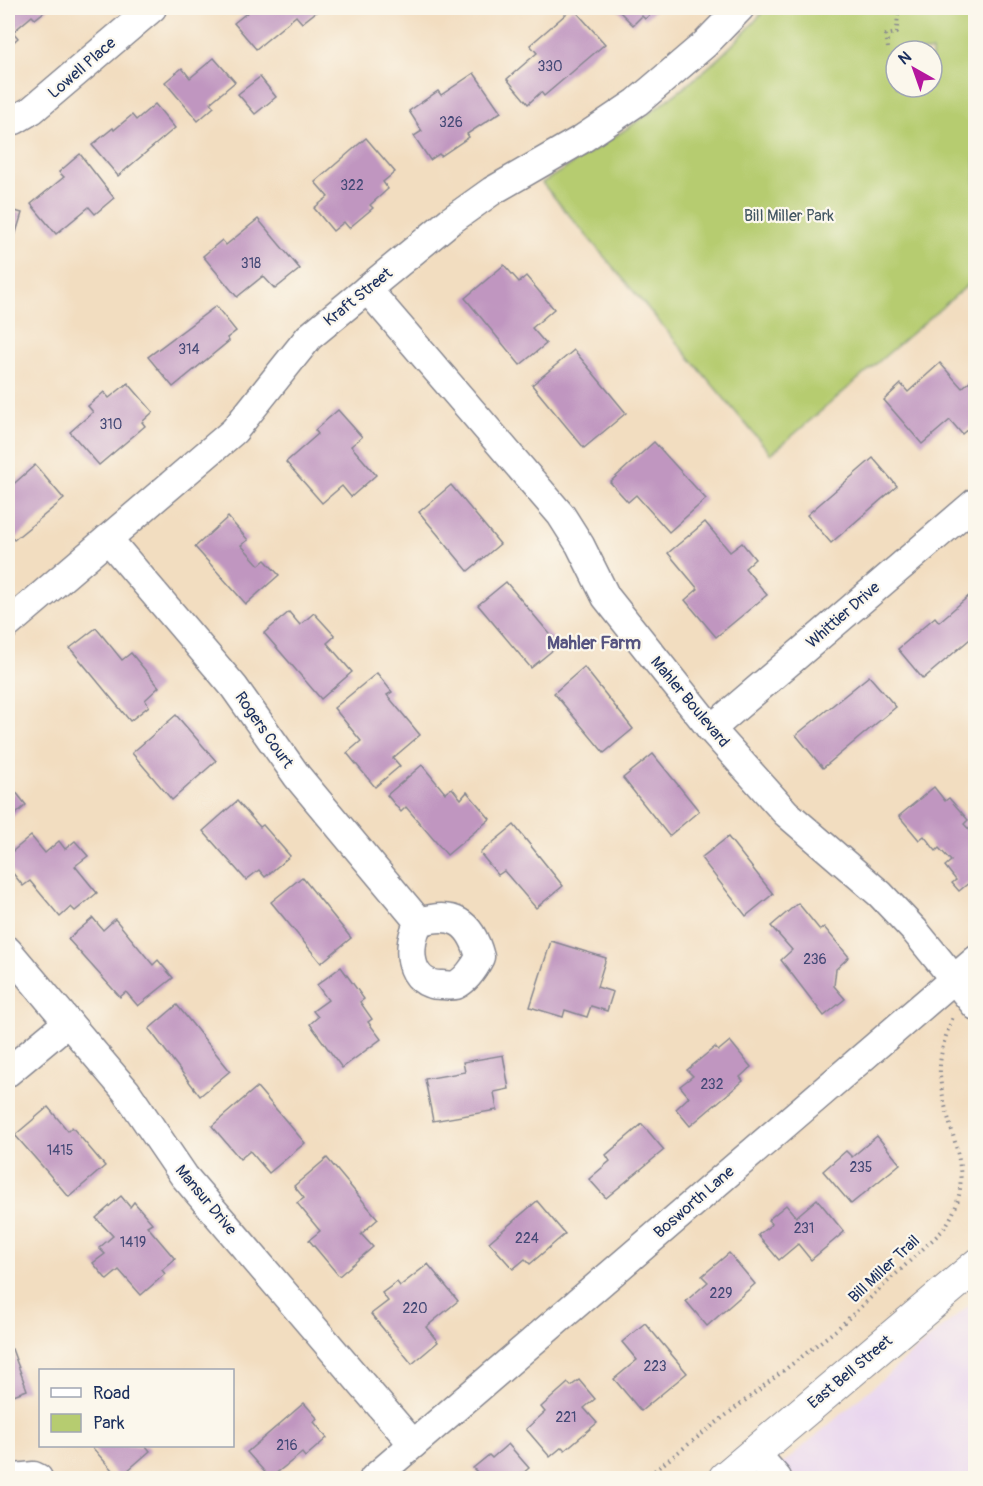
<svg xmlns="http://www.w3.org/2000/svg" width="983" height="1486" viewBox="0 0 983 1486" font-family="Pangolin,sans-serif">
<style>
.built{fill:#e7d2ef}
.green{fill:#b6cc70;stroke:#687e67;stroke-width:1.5;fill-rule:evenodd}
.building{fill:#c096c0}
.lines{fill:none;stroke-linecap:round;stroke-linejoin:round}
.minor-casing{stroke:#86868f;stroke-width:31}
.secondary-casing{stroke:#86868f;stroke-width:35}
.path{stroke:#86868f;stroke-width:4;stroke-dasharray:1.5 4.5;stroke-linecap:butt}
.minor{stroke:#fff;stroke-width:28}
.secondary{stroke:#fff;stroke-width:33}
.labels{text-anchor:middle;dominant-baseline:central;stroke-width:4.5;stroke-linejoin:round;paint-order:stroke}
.number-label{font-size:14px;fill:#444976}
.street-label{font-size:16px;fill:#1b2f5e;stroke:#fbf7ec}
.park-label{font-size:16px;fill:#425662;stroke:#fbf7ec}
.neighbourhood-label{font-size:18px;font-weight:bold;fill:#555380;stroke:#fbf7ec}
</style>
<rect width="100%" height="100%" fill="#fbf7ec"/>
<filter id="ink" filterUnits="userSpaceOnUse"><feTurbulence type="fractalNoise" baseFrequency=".0167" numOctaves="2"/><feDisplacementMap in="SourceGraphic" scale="12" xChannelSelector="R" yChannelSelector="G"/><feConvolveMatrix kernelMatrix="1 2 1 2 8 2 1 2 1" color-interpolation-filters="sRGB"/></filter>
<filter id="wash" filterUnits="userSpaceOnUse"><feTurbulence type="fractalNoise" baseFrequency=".008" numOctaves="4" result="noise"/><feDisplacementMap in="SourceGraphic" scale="24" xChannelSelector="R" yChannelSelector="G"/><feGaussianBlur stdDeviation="1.35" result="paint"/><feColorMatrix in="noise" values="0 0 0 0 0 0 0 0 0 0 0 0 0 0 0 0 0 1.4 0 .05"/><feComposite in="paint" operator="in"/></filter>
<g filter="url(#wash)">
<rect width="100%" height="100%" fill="#f2ddc0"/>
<polygon class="built" points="975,1300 975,1478 766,1478"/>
<path class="green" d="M766 8H976L975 279 771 454 542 183C623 132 705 83 766 8ZM896 51H932V87H896Z"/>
<g id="blocks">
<g class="building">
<polygon points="8,8 49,8 35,19 32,16 13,32 18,38 8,47"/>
<polygon points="253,8 321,8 302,23 296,16 256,49 234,23"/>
<polygon points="573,8 605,44 544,96 541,92 528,104 507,79 537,53 530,45"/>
<polygon points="616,8 657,8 645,19 642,16 633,25"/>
<polygon points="214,58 235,82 210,103 214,107 198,121 165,82 182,68 190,78"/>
<polygon points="474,73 501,112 467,134 469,137 441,156 439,154 430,160 414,136 422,131 409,111 438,91 441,95"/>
<polygon points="260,77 276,97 255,114 238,94"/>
<polygon points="155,104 175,128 118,176 92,145 113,128 114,130 132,115 136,120"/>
<polygon points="366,138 395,172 383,182 388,189 370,205 373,208 349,228 344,222 333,231 314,208 328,197 315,182"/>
<polygon points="80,154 114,198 95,214 89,207 56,234 31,204 64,177 59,172"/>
<polygon points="8,209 22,213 8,259"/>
<polygon points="258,219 300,269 275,289 263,276 237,297 203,256 222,240 226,245"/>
<polygon points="504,265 519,282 526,276 554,309 532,328 546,344 520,365 465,298"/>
<polygon points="216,306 236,331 227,338 229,341 173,387 148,357"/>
<polygon points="574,350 626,413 584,448 532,385"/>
<polygon points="940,363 962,388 972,379 976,383 976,422 962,434 950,420 922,444 884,400 901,384 908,392"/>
<polygon points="128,383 153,412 142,422 145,426 99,465 70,432 93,412 88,406 104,392 109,398"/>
<polygon points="338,410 362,437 351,446 376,475 351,497 342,486 322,503 286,462 318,434 315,430"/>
<polygon points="654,442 706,499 669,532 636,495 628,502 610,482"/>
<polygon points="873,458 897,486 831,543 807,515"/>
<polygon points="35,465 64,499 14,540 11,536 8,539 8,489"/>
<polygon points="451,485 500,544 468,571 419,512"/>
<polygon points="228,517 248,540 241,545 259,565 265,560 279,575 246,604 195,547"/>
<polygon points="705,522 730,552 742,543 755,559 745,568 767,595 716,637 685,600 698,589 668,553"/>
<polygon points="506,582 559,645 531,668 478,605"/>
<polygon points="971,594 976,599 976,634 923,679 898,649 935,617 939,622"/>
<polygon points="289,612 300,625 314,613 335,636 327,643 352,672 321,699 264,633"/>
<polygon points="96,628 122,660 131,653 159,687 145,700 149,706 130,721 70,648"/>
<polygon points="584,667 633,729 604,753 554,693"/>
<polygon points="377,673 392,692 387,695 420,735 393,758 400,766 375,787 347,753 361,741 334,708"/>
<polygon points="869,676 896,707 823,768 796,735"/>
<polygon points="176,715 216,761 172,800 132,753"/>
<polygon points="653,754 699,811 669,836 623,778"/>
<polygon points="422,765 445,793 452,788 461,799 467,792 490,819 447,855 406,807 401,812 387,795"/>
<polygon points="934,787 945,801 949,798 968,820 964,824 976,837 976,877 959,891 952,883 956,880 945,866 951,861 939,848 936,851 924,836 919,840 899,816"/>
<polygon points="15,791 26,805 8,821 8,798"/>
<polygon points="237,801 260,827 263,825 290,856 265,877 259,870 246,880 203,831"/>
<polygon points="514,825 563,886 536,908 504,871 498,875 480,853"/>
<polygon points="31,836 45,853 59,841 65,849 75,841 88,856 75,866 97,893 75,911 71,907 60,917 30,881 23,886 8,867 8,855"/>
<polygon points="728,837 773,894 746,916 701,858"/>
<polygon points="302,877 351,938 321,963 271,902"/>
<polygon points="798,903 820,930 824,927 849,957 836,969 834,986 845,999 824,1016 781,960 792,950 771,926"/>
<polygon points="93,918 103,930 115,919 153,965 158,960 173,978 138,1006 126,992 120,997 68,939"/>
<polygon points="551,941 606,958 597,987 613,992 607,1011 591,1006 587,1017 565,1010 563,1017 530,1007"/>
<polygon points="341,967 364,999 360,1002 372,1019 368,1022 381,1039 342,1068 310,1024 318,1017 313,1011 328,1000 317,985"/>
<polygon points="177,1005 230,1071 200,1096 149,1029"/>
<polygon points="730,1041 751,1067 740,1077 743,1081 690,1126 676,1109 689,1097 680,1086 693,1076 687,1070 715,1047 718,1051"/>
<polygon points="503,1055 509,1089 494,1092 497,1110 433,1121 425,1079 465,1072 463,1062"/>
<polygon points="257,1087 305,1143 269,1173 250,1151 240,1159 212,1126"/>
<polygon points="48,1107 68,1131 72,1127 105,1166 69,1197 15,1135"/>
<polygon points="642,1124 664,1150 606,1198 589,1179 610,1161 606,1155"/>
<polygon points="877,1136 900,1164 851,1204 823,1171 846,1151 852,1157"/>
<polygon points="327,1158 378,1219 361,1234 373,1247 339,1276 309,1240 320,1231 297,1203 304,1198 294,1186"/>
<polygon points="121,1196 130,1207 134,1202 152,1223 147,1226 175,1259 162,1270 165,1274 141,1295 119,1270 107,1280 93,1263 105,1254 99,1248 113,1236 96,1218"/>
<polygon points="817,1199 844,1232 811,1260 798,1244 779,1260 758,1235 772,1224 768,1220 786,1205 796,1217"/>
<polygon points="537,1201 565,1234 530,1264 525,1259 513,1269 489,1242"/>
<polygon points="729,1253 755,1284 707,1326 686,1301 708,1282 702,1276"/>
<polygon points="428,1264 458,1301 426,1327 438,1342 412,1364 371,1314 388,1301 382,1293 397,1282 400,1286"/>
<polygon points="645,1323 687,1373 641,1411 614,1379 637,1360 622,1342"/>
<polygon points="12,1349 27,1390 8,1397 8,1351"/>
<polygon points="579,1380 595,1399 584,1408 597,1423 565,1450 562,1447 550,1457 526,1429 545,1412 541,1407 568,1383 571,1386"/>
<polygon points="304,1403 317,1418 314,1422 327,1438 305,1457 302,1453 270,1478 247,1452"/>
<polygon points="508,1444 529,1468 522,1474 525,1478 475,1478 479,1474 473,1468 489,1455 492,1458"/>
<polygon points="91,1446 146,1446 150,1451 119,1478"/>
</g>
</g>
</g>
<g filter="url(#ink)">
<use href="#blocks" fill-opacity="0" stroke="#86868f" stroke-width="1.5"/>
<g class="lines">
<defs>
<g id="minor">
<polyline points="8,121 15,120 32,110 152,8"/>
<polyline points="367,289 561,515 580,545 606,597 711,729 786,813 880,894 915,931 976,1006"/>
<path d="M108 539 234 687 297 776 419 922C406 945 407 986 442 985 445 985 452 986 456 985 466 980 475 967 480 957 471 922 453 911 419 922"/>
<polyline points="8,624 234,431 309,337 450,221 492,191 582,139 637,102 705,44 740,8"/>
<polyline points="711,729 976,502"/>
<polyline points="8,951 126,1091 184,1176 413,1444"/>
<polyline points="8,1072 68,1022"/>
<polyline points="755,1453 777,1478"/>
<polyline points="15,1478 34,1476 38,1478"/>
<polyline points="374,1478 976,960"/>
</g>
<polyline id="secondary" points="725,1478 976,1266"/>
</defs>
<use href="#minor" class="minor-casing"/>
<use href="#secondary" class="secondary-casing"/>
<g class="path">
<polyline points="888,48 886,35 897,33 898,8"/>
<path d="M645 1478 836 1330 942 1231C983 1177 944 1133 940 1075 939 1054 945 1037 953 1017"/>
</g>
<use href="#minor" class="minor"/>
<use href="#secondary" class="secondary"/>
</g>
</g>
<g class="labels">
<g class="number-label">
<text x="550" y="66">330</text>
<text x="451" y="122">326</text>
<text x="352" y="185">322</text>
<text x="251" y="263">318</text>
<text x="189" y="349">314</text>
<text x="111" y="424">310</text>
<text x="815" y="959">236</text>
<text x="712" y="1084">232</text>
<text x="60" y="1150">1415</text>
<text x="861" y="1167">235</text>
<text x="804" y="1228">231</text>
<text x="527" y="1238">224</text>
<text x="133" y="1242">1419</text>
<text x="721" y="1293">229</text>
<text x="415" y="1308">220</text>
<text x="655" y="1366">223</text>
<text x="566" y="1417">221</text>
<text x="287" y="1445">216</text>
</g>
<g class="street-label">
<text transform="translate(82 68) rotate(-41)">Lowell Place</text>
<text transform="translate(358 297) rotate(-39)">Kraft Street</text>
<text transform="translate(843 615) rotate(-41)">Whittier Drive</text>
<text transform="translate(690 702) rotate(50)">Mahler Boulevard</text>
<text transform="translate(264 730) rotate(55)">Rogers Court</text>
<text transform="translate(206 1200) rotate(50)">Mansur Drive</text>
<text transform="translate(694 1202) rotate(-41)">Bosworth Lane</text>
<text transform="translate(884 1269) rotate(-43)">Bill Miller Trail</text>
<text transform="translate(850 1372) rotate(-40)">East Bell Street</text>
</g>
<g class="park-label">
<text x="789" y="216">Bill Miller Park</text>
</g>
<g class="neighbourhood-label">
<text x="594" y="643">Mahler Farm</text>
</g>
</g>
<rect width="983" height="1486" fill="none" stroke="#fbf7ec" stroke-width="30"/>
<rect x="39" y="1369" width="195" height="78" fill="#fbf7ec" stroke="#a1a7b3" stroke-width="1.5"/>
<rect x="51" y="1388" width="30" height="9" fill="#ffffff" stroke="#a1a7b3" stroke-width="1.5"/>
<text x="93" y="1399" font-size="18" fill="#1b2f5e">Road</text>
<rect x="51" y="1414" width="30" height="18" fill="#b6cc70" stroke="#a1a7b3" stroke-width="1.5"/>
<text x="93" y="1429" font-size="18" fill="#1b2f5e">Park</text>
<g transform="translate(914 69) rotate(320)"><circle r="28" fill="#fbf7ec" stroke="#a1a7b3" stroke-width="1.5"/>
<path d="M0-4.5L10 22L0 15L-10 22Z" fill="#b5179e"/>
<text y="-9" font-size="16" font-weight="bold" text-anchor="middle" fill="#1b2f5e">N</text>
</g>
</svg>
